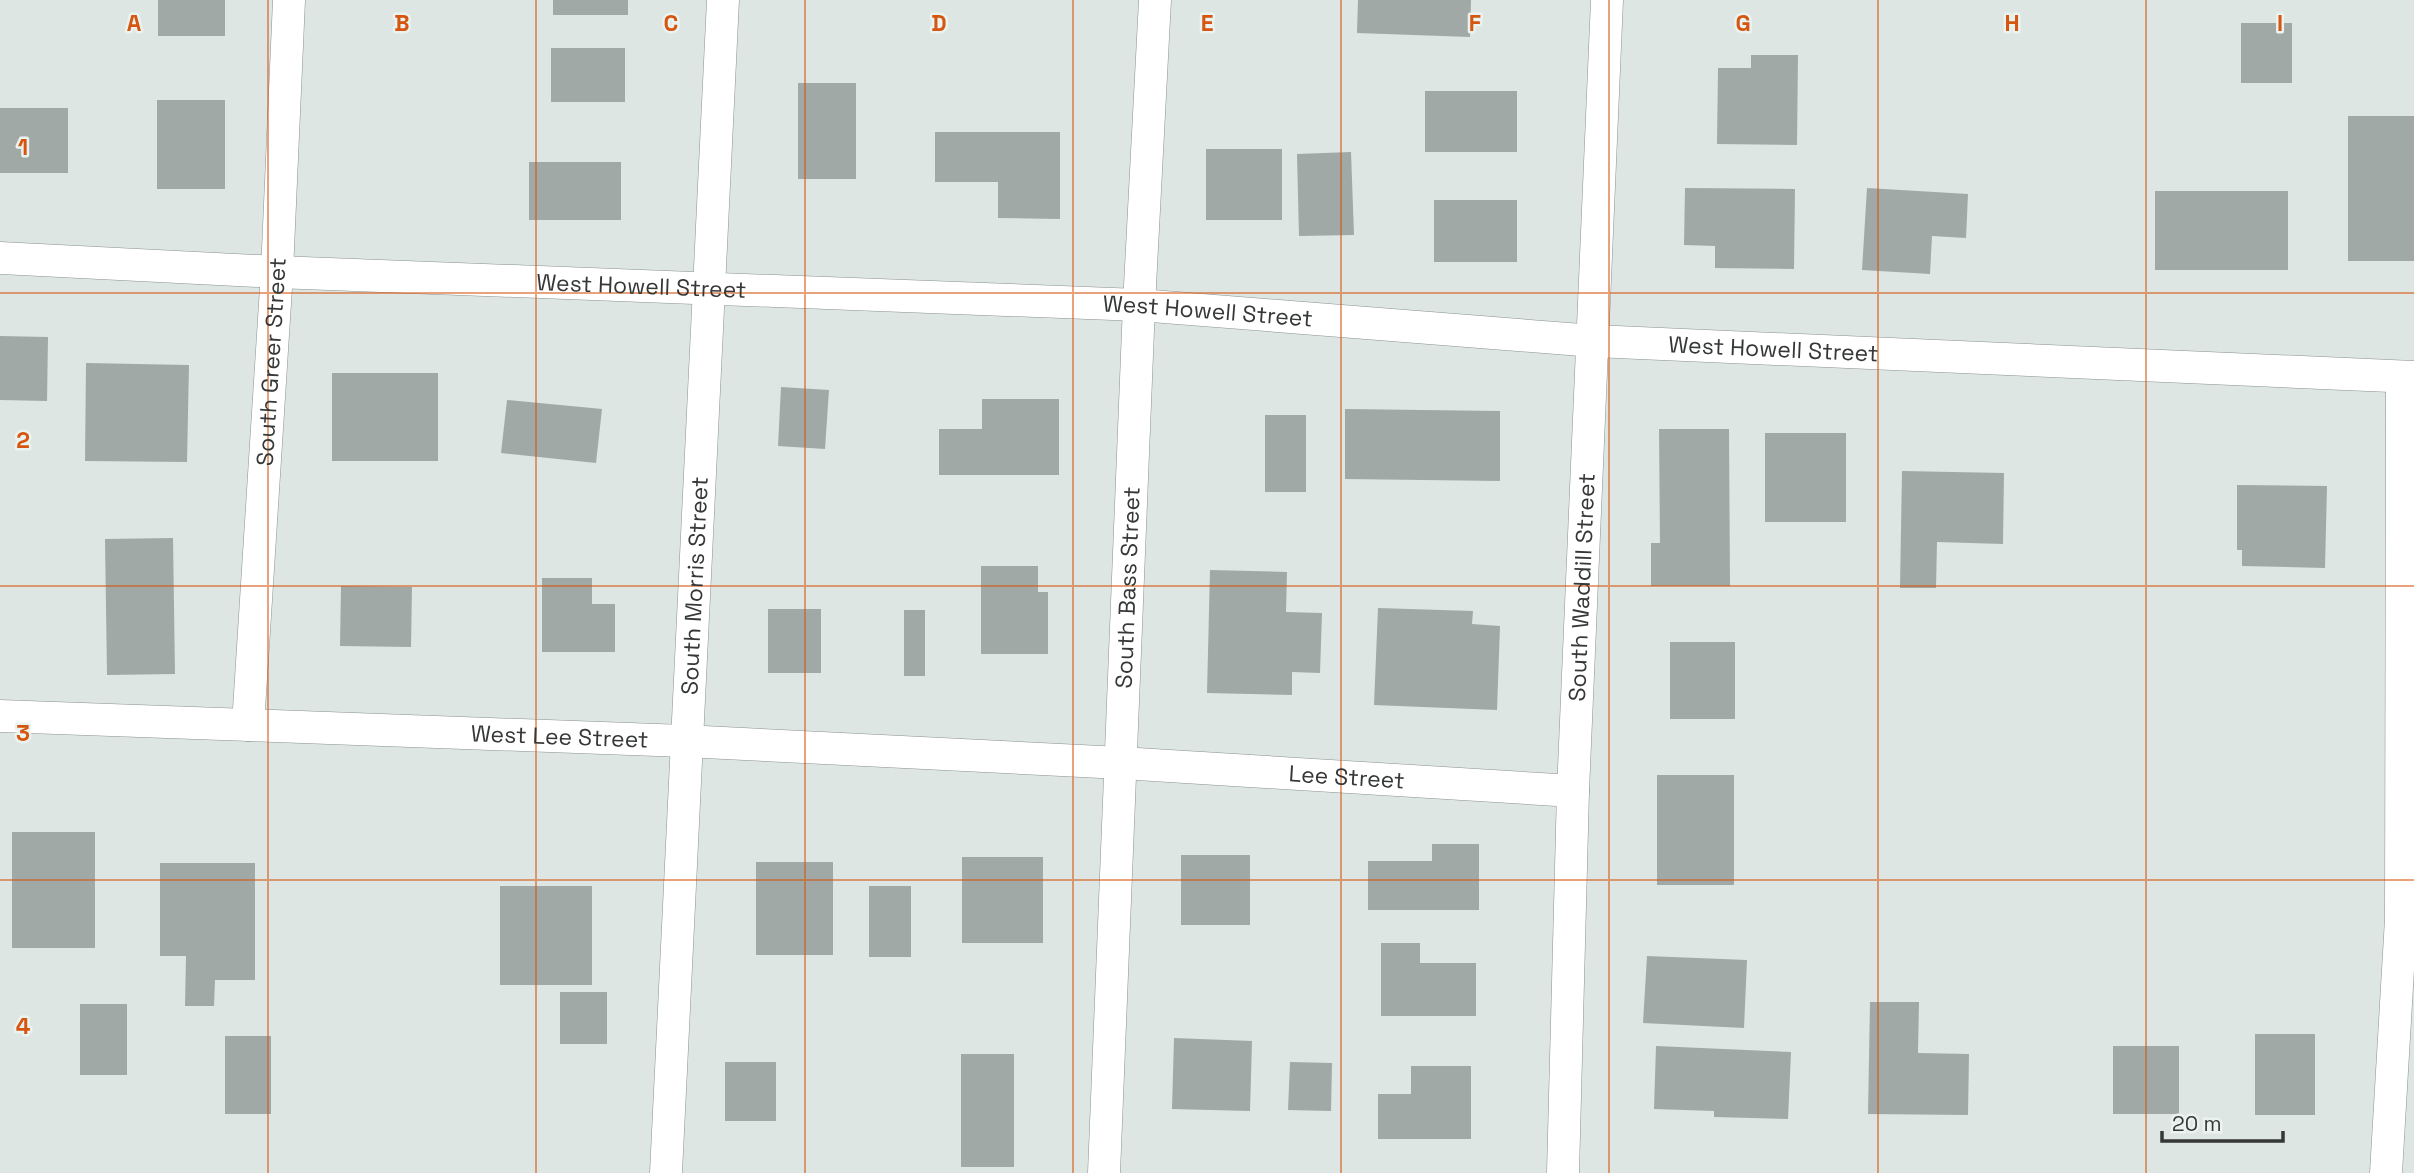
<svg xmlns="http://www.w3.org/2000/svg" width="2414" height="1173" viewBox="0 0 2414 1173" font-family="'Space Grotesk',sans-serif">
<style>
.building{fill:#a1a9a6}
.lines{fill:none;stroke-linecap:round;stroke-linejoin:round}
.minor-casing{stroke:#8a928f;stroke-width:33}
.minor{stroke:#fff;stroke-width:32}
.grid{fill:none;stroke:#d65610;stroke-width:2;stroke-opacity:0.55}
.labels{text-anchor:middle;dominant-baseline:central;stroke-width:5;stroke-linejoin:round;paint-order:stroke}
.street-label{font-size:23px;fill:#353837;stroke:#eaf3ef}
.grid-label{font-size:23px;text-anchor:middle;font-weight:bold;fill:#d65610;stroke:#eaf3ef;stroke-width:5;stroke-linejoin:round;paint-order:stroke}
</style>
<rect width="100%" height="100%" fill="#dde6e2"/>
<g class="building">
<rect x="158" y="0" width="67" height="36"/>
<rect x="553" y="0" width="75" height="15"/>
<polygon points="1358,0 1471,0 1470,37 1357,33"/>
<rect x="2241" y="23" width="51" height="60"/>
<rect x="551" y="48" width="74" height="54"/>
<polygon points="1751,55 1798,55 1797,145 1717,144 1718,68 1751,68"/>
<rect x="798" y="83" width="58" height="96"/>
<rect x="1425" y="91" width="92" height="61"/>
<rect x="157" y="100" width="68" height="89"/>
<rect x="0" y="108" width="68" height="65"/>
<rect x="2348" y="116" width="66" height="145"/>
<polygon points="935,132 1060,132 1060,219 998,218 998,182 935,182"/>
<rect x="1206" y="149" width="76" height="71"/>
<polygon points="1351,152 1354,235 1299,236 1297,154"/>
<rect x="529" y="162" width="92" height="58"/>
<polygon points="1685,188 1795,189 1794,269 1715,268 1715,246 1684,245"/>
<polygon points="1867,188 1968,194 1966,238 1932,236 1930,274 1862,270"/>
<rect x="2155" y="191" width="133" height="79"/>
<rect x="1434" y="200" width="83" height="62"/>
<polygon points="0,336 48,337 47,401 0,400"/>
<polygon points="86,363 189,365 187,462 85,461"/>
<rect x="332" y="373" width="106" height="88"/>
<polygon points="781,387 829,390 825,449 778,446"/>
<polygon points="982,399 1059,399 1059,475 939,475 939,429 982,429"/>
<polygon points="507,400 602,409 596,463 501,453"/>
<polygon points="1345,409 1500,411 1500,481 1345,479"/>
<rect x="1265" y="415" width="41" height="77"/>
<polygon points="1659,429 1729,429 1730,586 1651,586 1651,543 1660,543"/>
<rect x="1765" y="433" width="81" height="89"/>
<polygon points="1902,471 2004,473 2003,544 1937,542 1936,588 1900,588"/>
<polygon points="2237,485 2327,486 2325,568 2242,566 2242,550 2237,550"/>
<polygon points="173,538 175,674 107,675 105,539"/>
<polygon points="981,566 1038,566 1038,592 1048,592 1048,654 981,654"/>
<polygon points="1210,570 1287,572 1286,612 1322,613 1320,673 1292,672 1292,695 1207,693"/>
<polygon points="542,578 592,578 592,604 615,604 615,652 542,652"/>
<polygon points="341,586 412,587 411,647 340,646"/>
<polygon points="1378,608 1473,611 1472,624 1500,626 1497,710 1374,705"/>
<rect x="768" y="609" width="53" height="64"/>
<rect x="904" y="610" width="21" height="66"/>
<rect x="1670" y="642" width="65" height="77"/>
<rect x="1657" y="775" width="77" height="110"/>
<rect x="12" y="832" width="83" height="116"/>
<polygon points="1432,844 1479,844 1479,910 1368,910 1368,861 1432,861"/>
<rect x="1181" y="855" width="69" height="70"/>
<rect x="962" y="857" width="81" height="86"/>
<rect x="756" y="862" width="77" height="93"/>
<polygon points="160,863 255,863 255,980 215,980 214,1006 185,1006 186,956 160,956"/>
<rect x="500" y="886" width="92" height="99"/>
<rect x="869" y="886" width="42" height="71"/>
<polygon points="1381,943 1420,943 1420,963 1476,963 1476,1016 1381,1016"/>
<polygon points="1647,956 1747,960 1744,1028 1643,1023"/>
<rect x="560" y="992" width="47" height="52"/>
<polygon points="1870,1002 1919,1002 1918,1053 1969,1054 1968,1115 1868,1114"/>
<rect x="80" y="1004" width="47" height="71"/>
<rect x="2255" y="1034" width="60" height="81"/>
<rect x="225" y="1036" width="46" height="78"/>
<polygon points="1174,1038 1252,1041 1250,1111 1172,1109"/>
<polygon points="1656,1046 1791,1052 1788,1119 1714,1117 1714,1111 1654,1109"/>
<rect x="2113" y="1046" width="66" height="68"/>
<rect x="961" y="1054" width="53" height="113"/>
<rect x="725" y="1062" width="51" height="59"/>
<polygon points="1290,1062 1332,1063 1331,1111 1288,1110"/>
<polygon points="1411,1066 1471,1066 1471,1139 1378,1139 1378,1094 1411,1094"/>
</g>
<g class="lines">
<defs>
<g id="minor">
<path id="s1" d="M0 258 277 272 1139 305 1594 341 2414 377"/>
<path id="s2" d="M0 716 684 741 1121 763 1573 791"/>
<path id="s3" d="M248 725 277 272 289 0"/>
<path id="s4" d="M666 1173 723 0"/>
<path id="s5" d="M1104 1173 1139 305 1155 0"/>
<path id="s6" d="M1563 1173 1573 791 1607 0"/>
<polyline points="2386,1173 2401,919 2402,377"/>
</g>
</defs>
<use href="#minor" class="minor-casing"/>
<use href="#minor" class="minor"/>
</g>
<path class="grid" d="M268 0V1173M536 0V1173M805 0V1173M1073 0V1173M1341 0V1173M1609 0V1173M1878 0V1173M2146 0V1173M0 293H2414M0 586H2414M0 880H2414"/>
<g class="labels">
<g class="street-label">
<text stroke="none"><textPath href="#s1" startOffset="642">West Howell Street</textPath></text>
<text stroke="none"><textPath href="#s1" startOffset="1209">West Howell Street</textPath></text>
<text stroke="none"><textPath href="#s1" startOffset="1776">West Howell Street</textPath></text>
<text stroke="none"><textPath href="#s3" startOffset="364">South Greer Street</textPath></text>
<text stroke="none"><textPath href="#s4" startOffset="588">South Morris Street</textPath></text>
<text stroke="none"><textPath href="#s5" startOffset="586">South Bass Street</textPath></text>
<text stroke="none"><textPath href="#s6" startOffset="586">South Waddill Street</textPath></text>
<text stroke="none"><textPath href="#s2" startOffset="560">West Lee Street</textPath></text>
<text stroke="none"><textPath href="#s2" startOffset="1348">Lee Street</textPath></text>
</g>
</g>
<g class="grid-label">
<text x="134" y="31">A</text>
<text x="402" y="31">B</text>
<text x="671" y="31">C</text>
<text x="939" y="31">D</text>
<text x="1207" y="31">E</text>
<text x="1475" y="31">F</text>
<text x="1743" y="31">G</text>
<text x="2012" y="31">H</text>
<text x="2280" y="31">I</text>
<text x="23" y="155">1</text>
<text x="23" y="448">2</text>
<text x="23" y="741">3</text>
<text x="23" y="1034">4</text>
</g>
<path d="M2162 1131v10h121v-10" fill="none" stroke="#353837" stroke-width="3.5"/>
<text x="2172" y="1131" font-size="21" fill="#353837" stroke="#eaf3ef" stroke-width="5" paint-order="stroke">20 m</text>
</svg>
